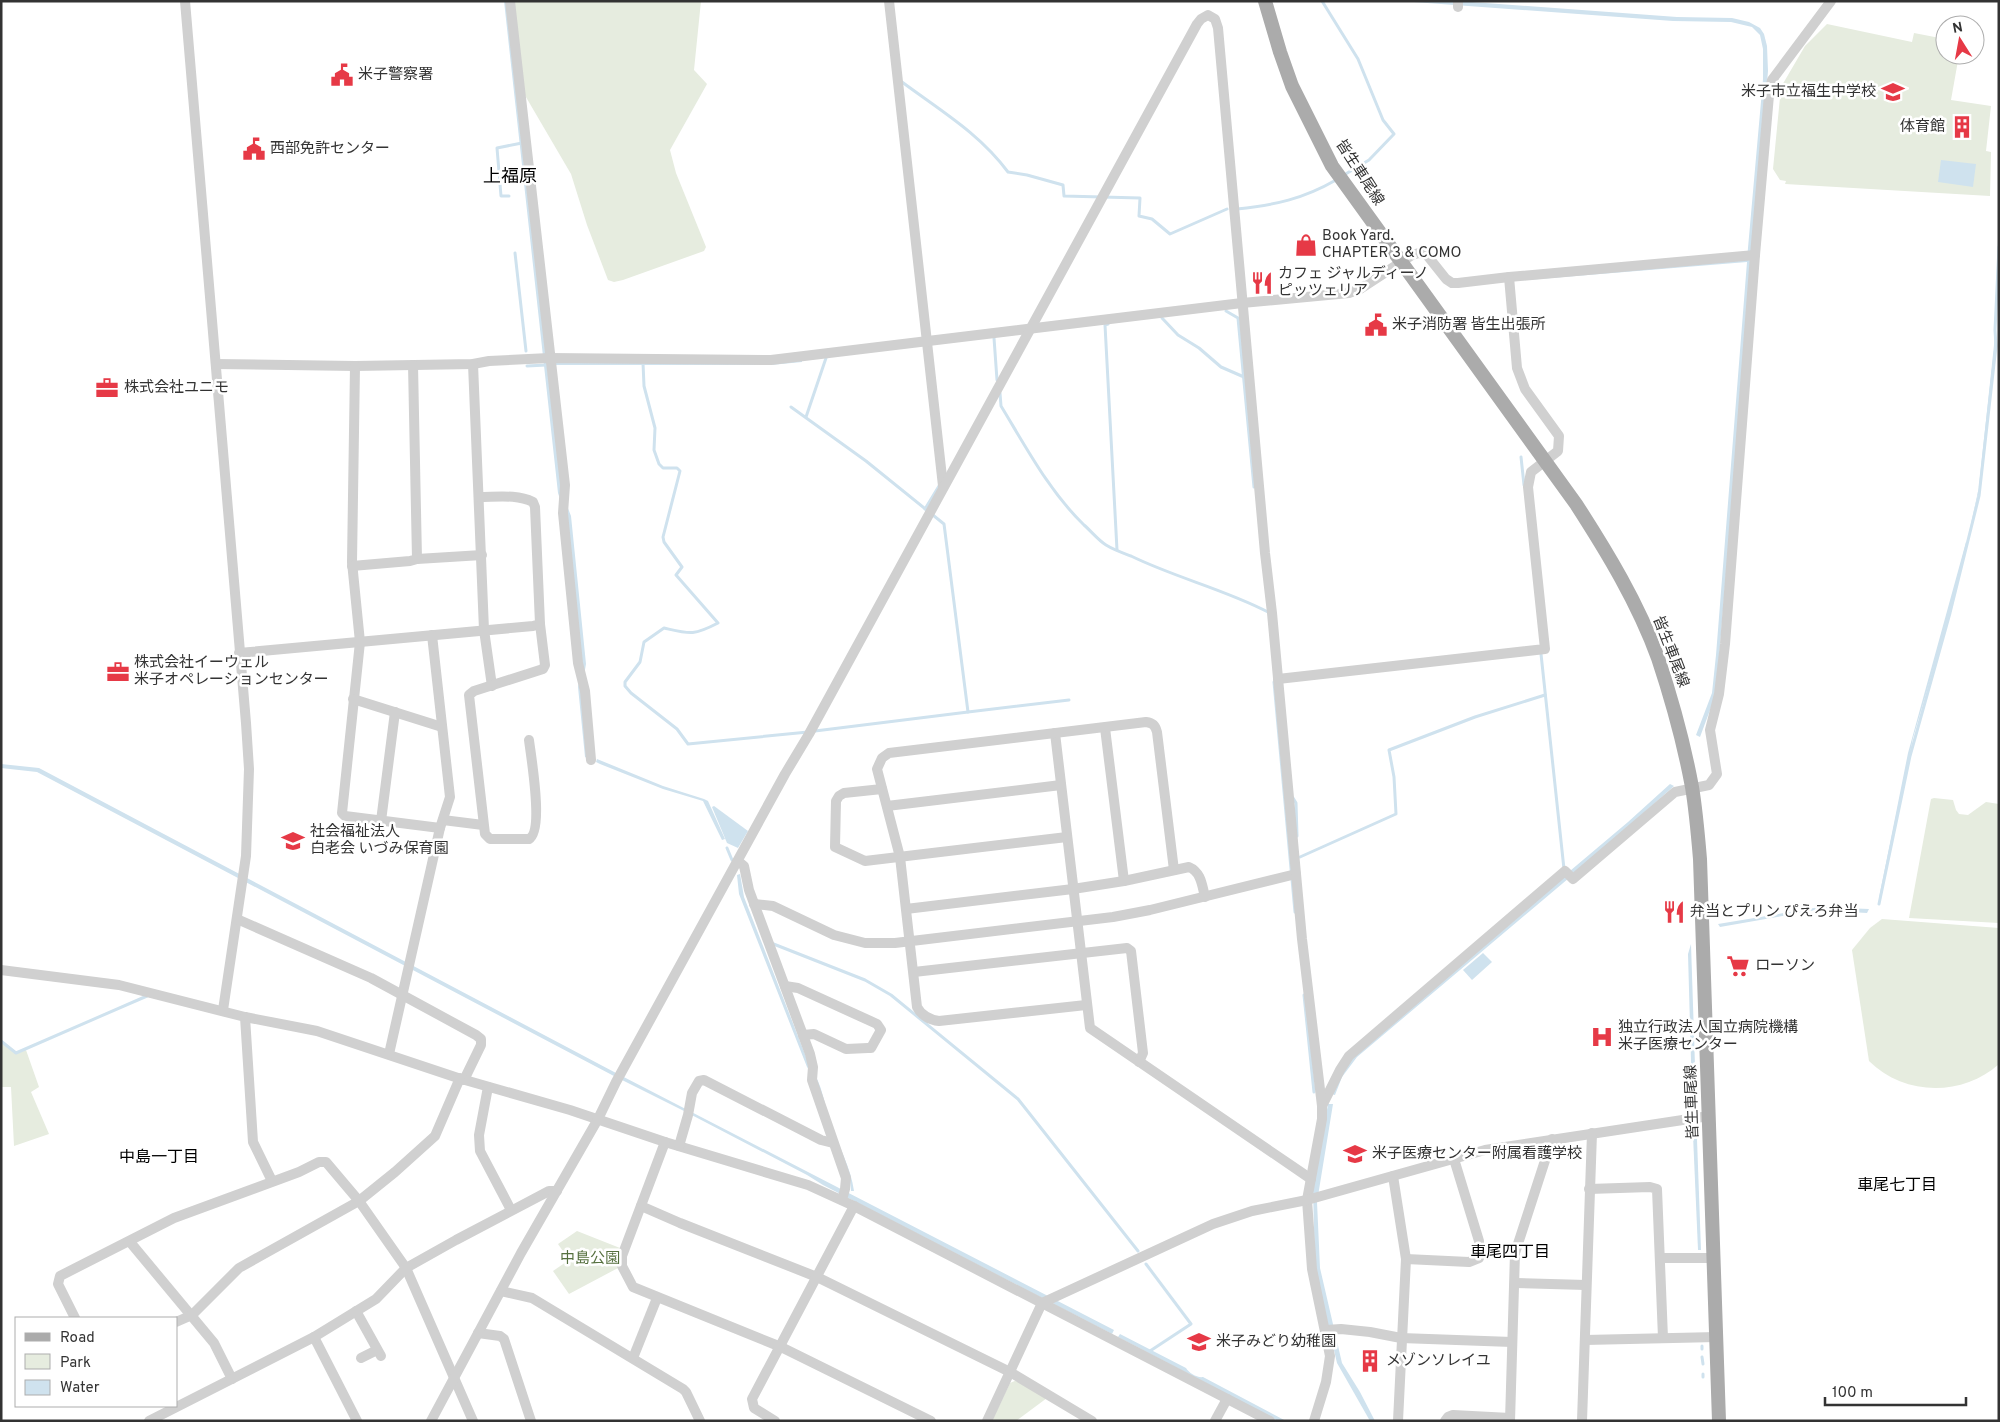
<svg xmlns="http://www.w3.org/2000/svg" width="2000" height="1422" viewBox="0 0 2000 1422" font-family="Overpass,'Noto Sans JP',sans-serif">
<style>
.green{fill:#e6ecdf}
.water{fill:#cfe2ee}
.lines{fill:none;stroke-linecap:round;stroke-linejoin:round}
.stream{stroke:#cfe2ee;stroke-width:3}
.minor{stroke:#d0d0d0;stroke-width:10}
.major{stroke:#ababab;stroke-width:14}
.labels{text-anchor:middle;dominant-baseline:central;stroke-width:5;stroke-linejoin:round;paint-order:stroke}
.poi-label{font-size:15px;fill:#333;stroke:#fff;text-anchor:start}
.street-label{font-size:15px;fill:#333;stroke:#fff}
.park-label{font-size:15px;fill:#56703f;stroke:#fff}
.neighbourhood-label{font-size:16px;fill:#000;stroke:#fff}
.quarter-label{font-size:18px;fill:#000;stroke:#fff}
</style>
<rect width="100%" height="100%" fill="#fff"/>
<g class="green">
<polygon points="514,1 701,1 694,70 707,84 670,150 676,173 706,247 704,251 623,280 614,282 608,280 587,225 571,174 523,92"/>
<polygon points="1827,24 1912,42 1914,33 1945,39 1945,55 1959,55 1951,100 1991,106 1986,151 1991,152 1990,196 1785,184 1786,181 1780,180 1773,169 1781,87 1805,46"/>
<polygon points="1934,798 1953,800 1956,810 1959,814 1968,815 1986,802 1999,804 1999,923 1909,918 1930,804 1931,799"/>
<path d="M1882 919 1999 928V1064C1962 1097 1904 1096 1869 1061L1852 950 1870 928Z"/>
<polygon points="1,1042 16,1054 26,1050 39,1087 31,1092 49,1134 14,1146 11,1087 1,1087"/>
<polygon points="577,1231 620,1248 615,1262 618,1268 569,1294 553,1271 569,1260 558,1244"/>
<polygon points="1017,1380 1047,1398 1016,1421 992,1421 1010,1383"/>
</g>
<g class="water">
<polygon points="504,1 507,1 548,354 802,360 802,362 771,365 547,365 562,493 571,516 586,664 582,687 587,758 585,757 578,687 582,664 566,517 558,493"/>
<polygon points="1400,1 1458,1 1677,17 1732,18 1749,22 1760,28 1764,34 1767,46 1768,71 1716,694 1700,737 1696,735 1712,693 1716,655 1747,262 1514,281 1747,259 1763,79 1763,49 1760,35 1752,27 1731,22 1673,21"/>
<polygon points="1941,160 1976,164 1973,187 1938,182"/>
<polygon points="1999,213 1995,346 1980,482 1968,538 1978,495 1994,345"/>
<polygon points="1966,542 1967,543 1946,626 1913,738 1880,900 1879,898 1908,753"/>
<polygon points="597,759 663,786 704,799 708,801 725,839 722,840 703,801 663,789 600,764 596,762"/>
<polygon points="1,764 39,768 616,1073 1114,1330 1112,1334 823,1185 807,1175 684,1111 612,1075 37,772 1,768"/>
<polygon points="1670,784 1674,786 1601,851 1357,1057 1342,1077 1335,1095 1331,1094 1351,1056 1628,822"/>
<polygon points="714,806 748,831 738,848 727,843 712,807"/>
<path d="M740 874 744 897 810 1067C823 1084 824 1105 831 1125 839 1147 851 1168 854 1191H851L850 1179 816 1080 807 1067 739 894 737 875Z"/>
<polygon points="1820,907 1869,909 1867,913 1816,910 1720,927 1718,924"/>
<polygon points="1691,944 1696,1096 1692,1096 1688,954"/>
<polygon points="1483,953 1492,962 1472,980 1463,970"/>
<polygon points="1328,1104 1333,1104 1317,1202 1320,1268 1342,1363 1360,1392 1375,1421 1370,1421 1337,1363 1315,1268 1313,1190"/>
<polygon points="1693,1135 1696,1136 1697,1139 1701,1250 1698,1250"/>
<path d="M1120 1334 1186 1368C1189 1373 1197 1378 1203 1377L1286 1421H1278L1118 1337Z"/>
</g>
<g class="lines">
<g class="stream">
<polyline points="1322,1 1358,59 1383,120 1394,134 1369,160 1344,175"/>
<path d="M902 82C941 111 979 133 1008 172L1027 175 1063 185 1064 196 1140 198 1139 216 1152 219 1170 234 1227 209"/>
<polyline points="509,196 501,196 497,148 522,143"/>
<path d="M1237 209C1275 205 1303 199 1336 180"/>
<polyline points="515,253 526,351"/>
<polyline points="1226,311 1238,318 1254,487"/>
<polyline points="1162,318 1178,335 1199,348 1221,367 1244,377"/>
<polyline points="1108,324 1105,325 1117,550"/>
<polyline points="994,338 997,380"/>
<path d="M643 363 644 386 655 428 654 450 659 464 663 468H677L680 471 663 537 664 542 682 567 676 575 718 623C693 636 690 634 664 628L644 642 640 662 625 682V686L631 693 677 729 688 744 808 732"/>
<polyline points="527,366 546,365"/>
<path d="M1000 393 1001 406C1026 447 1049 491 1084 525 1091 531 1098 540 1106 545 1114 550 1123 553 1131 556 1176 578 1224 589 1268 612"/>
<polyline points="791,407 866,461 944,524 968,712 1069,700"/>
<polyline points="806,417 826,358"/>
<polyline points="1521,457 1524,485"/>
<polyline points="925,509 939,486"/>
<polyline points="1541,654 1564,869"/>
<polyline points="1274,682 1295,912"/>
<polyline points="815,731 968,712"/>
<polyline points="1293,798 1296,803 1297,836"/>
<polyline points="727,848 732,860"/>
<polyline points="1300,857 1396,814 1394,777 1389,750 1475,717 1545,695"/>
<polyline points="1879,904 1910,756 1950,613 1979,496 1996,346 1995,330 1999,247"/>
<polyline points="771,943 865,980 891,995 1018,1099 1138,1251"/>
<polyline points="1304,995 1314,1092"/>
<polyline points="1,1041 16,1053 147,996"/>
<polyline points="1146,1264 1191,1324 1150,1351"/>
<polyline points="1702,1346 1702,1349"/>
<polyline points="1702,1357 1703,1364"/>
<polyline points="1703,1377 1703,1374"/>
</g>
<g class="minor">
<polyline points="185,1 246,723 249,769 246,856 223,1010"/>
<polyline points="510,1 565,485 563,513 578,663 585,691 591,760"/>
<polyline points="889,1 943,486"/>
<polyline points="1458,7 1458,1"/>
<polyline points="216,364 355,366 473,364 489,361 549,358 771,360 1242,303 1349,293 1360,289 1412,255 1419,253 1426,254 1446,279 1452,283 1458,283 1509,277 1755,255"/>
<polyline points="473,364 484,630 492,686"/>
<polyline points="355,366 352,562 360,642 342,813 345,816 440,828"/>
<polyline points="417,559 482,555"/>
<polyline points="352,566 410,561 417,559 413,365"/>
<path d="M239 653 533 626 540 624 535 507 533 502C517 494 497 497 479 497"/>
<polyline points="1278,679 1545,649 1528,487 1531,472 1558,451 1559,436 1525,389 1517,368 1509,277"/>
<polyline points="353,699 442,727"/>
<polyline points="1105,728 1124,881"/>
<polyline points="1055,733 1090,1028 1311,1179"/>
<path d="M529 740C531 757 544 831 529 839H490L485 834 469 695 474 691 543 669 545 665 540 624"/>
<polyline points="882,789 844,793 839,796 836,801 835,847 865,861 1067,837"/>
<polyline points="887,806 1061,785"/>
<polyline points="443,820 483,825"/>
<polyline points="381,821 395,712"/>
<polyline points="738,861 744,866 749,890 810,1054 813,1067 812,1080 846,1178 845,1189 842,1200"/>
<polyline points="754,904 773,906 834,935 865,943 895,943 1113,917 1150,910 1296,874"/>
<path d="M906 909 1073 889 1124 881 1189 867C1201 872 1202 885 1205 897"/>
<polyline points="237,919 371,978 476,1035 481,1039 481,1045 464,1080"/>
<polyline points="1,970 119,985 245,1017 317,1031 458,1078 570,1110 665,1142 808,1185 854,1206 1270,1421"/>
<polyline points="914,972 1127,948 1131,951 1143,1053 1139,1062"/>
<polyline points="785,986 798,988 877,1024 881,1030 871,1048 868,1048 846,1049 814,1034 803,1035"/>
<path d="M1086 1005 939 1021C930 1020 921 1015 917 1007L900 857 877 769 882 758 889 753 1146 722C1153 723 1155 725 1157 732L1174 870"/>
<polyline points="245,1017 253,1142 272,1181"/>
<polyline points="389,1054 440,828 450,797 432,635"/>
<polyline points="488,1087 479,1135 480,1151 511,1210"/>
<polyline points="1322,1106 1340,1070 1349,1056 1565,871 1573,879 1675,792 1709,785 1717,774 1710,730 1719,694 1725,644 1755,255 1769,95 1772,80 1831,1"/>
<polyline points="665,1142 622,1256 622,1266 633,1287 781,1347 931,1421"/>
<polyline points="679,1146 688,1115 692,1093 699,1081 704,1080 821,1140 833,1143"/>
<polyline points="1393,1176 1406,1259 1398,1421"/>
<polyline points="1589,1189 1650,1187 1657,1189 1663,1338"/>
<polyline points="641,1206 680,1223 817,1277 1010,1372 1092,1421"/>
<polyline points="130,1242 214,1343 232,1379"/>
<polyline points="1660,1258 1714,1258"/>
<polyline points="1406,1259 1469,1262 1479,1258 1479,1241 1454,1159"/>
<polyline points="1515,1283 1586,1285"/>
<polyline points="501,1291 532,1298 683,1389 686,1392 700,1421"/>
<polyline points="356,1311 381,1356"/>
<polyline points="75,1318 58,1284 60,1276 174,1218 299,1172 319,1162 326,1162 359,1201 406,1268 473,1421"/>
<polyline points="176,1322 192,1315 239,1268 359,1201 395,1172 435,1136 460,1078"/>
<polyline points="1326,1330 1341,1329 1370,1332 1401,1338 1512,1342"/>
<polyline points="478,1333 500,1336 504,1339 531,1421"/>
<polyline points="314,1337 357,1421"/>
<polyline points="1585,1340 1717,1337"/>
<polyline points="361,1358 377,1350"/>
<polyline points="633,1358 657,1298"/>
<polyline points="149,1421 314,1337 376,1299 406,1268 456,1240 549,1191 557,1191"/>
<polyline points="431,1421 521,1253 598,1119 616,1082 785,774 809,734 1197,24 1201,19 1208,15 1215,19 1218,28 1265,553 1272,613 1302,939 1322,1106 1322,1119 1307,1200 1312,1269 1330,1356 1326,1382 1314,1421"/>
<polyline points="775,1421 754,1408 752,1399 854,1206"/>
<polyline points="987,1421 1042,1303 1213,1224 1252,1211 1307,1200 1485,1150 1709,1116"/>
<polyline points="1215,1421 1227,1399"/>
<polyline points="1445,1421 1448,1417 1453,1415 1510,1418"/>
<polyline points="1510,1421 1515,1253 1552,1139"/>
<polyline points="1582,1421 1592,1133"/>
</g>
<path class="major" d="M1265 1 1280 52 1292 86 1332 166 1576 504C1607 552 1638 603 1658 658 1672 700 1684 744 1692 787 1696 811 1698 835 1700 859L1719 1421"/>
</g>
<defs>
<symbol id="civic-bare" viewBox="-9 -9 18 18"><path d="M-.6-6.5H3V-4.5H.6V-3L4-1V1h2V6H-6V1h2V-1L-.6-3ZM-1.2 2.5V6h2.4V2.5Z" fill="#e63946" stroke="#fff" stroke-width="2.5" paint-order="stroke"/></symbol>
<symbol id="school-bare" viewBox="-9 -9 18 18"><path d="M0-5L7-2L0 1L-7-2ZM-4 1L0 2.5L4 1V4Q0 6-4 4Z" fill="#e63946" stroke="#fff" stroke-width="2.5" paint-order="stroke"/></symbol>
<symbol id="building-bare" viewBox="-9 -9 18 18"><path d="M-4-6H4V6H1V3H-1V6H-4ZM-2.5-4.3h1.7v1.8h-1.7ZM.8-4.3h1.7v1.8H.8ZM-2.5-1h1.7V.8h-1.7ZM.8-1h1.7V.8H.8Z" fill="#e63946" stroke="#fff" stroke-width="2.5" paint-order="stroke"/></symbol>
<symbol id="shop-bare" viewBox="-9 -9 18 18"><path d="M-5-2.5h2.3a2.7 3.5 0 0 1 5.4 0H5L5.5 6h-11ZM-1.5-2.5h3a1.5 2.3 0 0 0-3 0Z" fill="#e63946" stroke="#fff" stroke-width="2.5" paint-order="stroke"/></symbol>
<symbol id="restaurant-bare" viewBox="-9 -9 18 18"><path d="M-5-6h1v4h1v-4h1v4h1v-4h1v5L-1.5 .5V6h-2V.5L-5-1ZM5-6V6H3V1.5H1.5Q1.5-4 5-6Z" fill="#e63946" stroke="#fff" stroke-width="2.5" paint-order="stroke"/></symbol>
<symbol id="office-bare" viewBox="-9 -9 18 18"><path d="M-6-3h4V-5.5h4V-3h4V5H-6ZM-1-4.5V-3h2v-1.5ZM-6 0V1H6V0Z" fill="#e63946" stroke="#fff" stroke-width="2.5" paint-order="stroke"/></symbol>
<symbol id="supermarket-bare" viewBox="-9 -9 18 18"><path d="M-6-5.5h2.5l.6 2H6L4.5 2H-2.5L-4.4-4H-6ZM-1.5 3.2a1.3 1.3 0 1 0 .1 0ZM3 3.2a1.3 1.3 0 1 0 .1 0Z" fill="#e63946" stroke="#fff" stroke-width="2.5" paint-order="stroke"/></symbol>
<symbol id="hospital-bare" viewBox="-9 -9 18 18"><path d="M-5-5h3v3.5h4V-5h3V5h-3V1.5h-4V5h-3Z" fill="#e63946" stroke="#fff" stroke-width="2.5" paint-order="stroke"/></symbol>
</defs>
<g fill-rule="evenodd">
<use href="#civic-bare" x="326" y="59" width="32" height="32"/>
<use href="#school-bare" x="1877" y="76" width="32" height="32"/>
<use href="#building-bare" x="1946" y="111" width="32" height="32"/>
<use href="#civic-bare" x="238" y="133" width="32" height="32"/>
<use href="#shop-bare" x="1290" y="229" width="32" height="32"/>
<use href="#restaurant-bare" x="1246" y="267" width="32" height="32"/>
<use href="#civic-bare" x="1360" y="309" width="32" height="32"/>
<use href="#office-bare" x="91" y="372" width="32" height="32"/>
<use href="#office-bare" x="102" y="656" width="32" height="32"/>
<use href="#school-bare" x="277" y="825" width="32" height="32"/>
<use href="#restaurant-bare" x="1658" y="896" width="32" height="32"/>
<use href="#supermarket-bare" x="1722" y="950" width="32" height="32"/>
<use href="#hospital-bare" x="1586" y="1021" width="32" height="32"/>
<use href="#school-bare" x="1339" y="1138" width="32" height="32"/>
<use href="#school-bare" x="1183" y="1326" width="32" height="32"/>
<use href="#building-bare" x="1354" y="1345" width="32" height="32"/>
</g>
<g class="labels">
<g class="poi-label">
<text x="358" y="75">米子警察署</text>
<text x="1876" y="92" text-anchor="end">米子市立福生中学校</text>
<text x="1945" y="127" text-anchor="end">体育館</text>
<text x="270" y="149">西部免許センター</text>
<text x="1322" y="236">Book Yard.<tspan x="1322" dy="17">CHAPTER 3 &amp; COMO</tspan></text>
<text x="1278" y="274">カフェ ジャルディーノ<tspan x="1278" dy="17">ピッツェリア</tspan></text>
<text x="1392" y="325">米子消防署 皆生出張所</text>
<text x="124" y="388">株式会社ユニモ</text>
<text x="134" y="663">株式会社イーウェル<tspan x="134" dy="17">米子オペレーションセンター</tspan></text>
<text x="310" y="832">社会福祉法人<tspan x="310" dy="17">白老会 いづみ保育園</tspan></text>
<text x="1690" y="912">弁当とプリン ぴえろ弁当</text>
<text x="1755" y="966">ローソン</text>
<text x="1618" y="1028">独立行政法人国立病院機構<tspan x="1618" dy="17">米子医療センター</tspan></text>
<text x="1372" y="1154">米子医療センター附属看護学校</text>
<text x="1216" y="1342">米子みどり幼稚園</text>
<text x="1386" y="1361">メゾンソレイユ</text>
</g>
<g class="street-label">
<text transform="translate(1359 173) rotate(57)">皆生車尾線</text>
<text transform="translate(1670 652) rotate(69)">皆生車尾線</text>
<text transform="translate(1693 1102) rotate(-92)">皆生車尾線</text>
</g>
<g class="park-label">
<text x="590" y="1259">中島公園</text>
</g>
<g class="neighbourhood-label">
<text x="159" y="1158">中島一丁目</text>
<text x="1897" y="1186">車尾七丁目</text>
<text x="1510" y="1253">車尾四丁目</text>
</g>
<g class="quarter-label">
<text x="510" y="177">上福原</text>
</g>
</g>
<rect width="2000" height="1422" fill="none" stroke="#333333" stroke-width="5"/>
<rect x="15" y="1317" width="162" height="90" fill="#ffffff" stroke="#adadad"/>
<rect x="25" y="1333" width="25" height="8" fill="#ababab" stroke="#adadad"/>
<text x="60" y="1342" font-size="15" fill="#333333">Road</text>
<rect x="25" y="1354" width="25" height="15" fill="#e6ecdf" stroke="#adadad"/>
<text x="60" y="1367" font-size="15" fill="#333333">Park</text>
<rect x="25" y="1380" width="25" height="15" fill="#cfe2ee" stroke="#adadad"/>
<text x="60" y="1392" font-size="15" fill="#333333">Water</text>
<g transform="translate(1960 40) rotate(349)"><circle r="24" fill="#ffffff" stroke="#adadad"/>
<path d="M0-4L9 19L0 12L-9 19Z" fill="#e63946"/>
<text y="-8" font-size="14" font-weight="bold" text-anchor="middle" fill="#333333">N</text>
</g>
<path d="M1825 1397v8h141v-8" fill="none" stroke="#333333" stroke-width="2.5"/>
<text x="1832" y="1397" font-size="15" fill="#333333" stroke="#ffffff" stroke-width="4" paint-order="stroke">100 m</text>
</svg>
